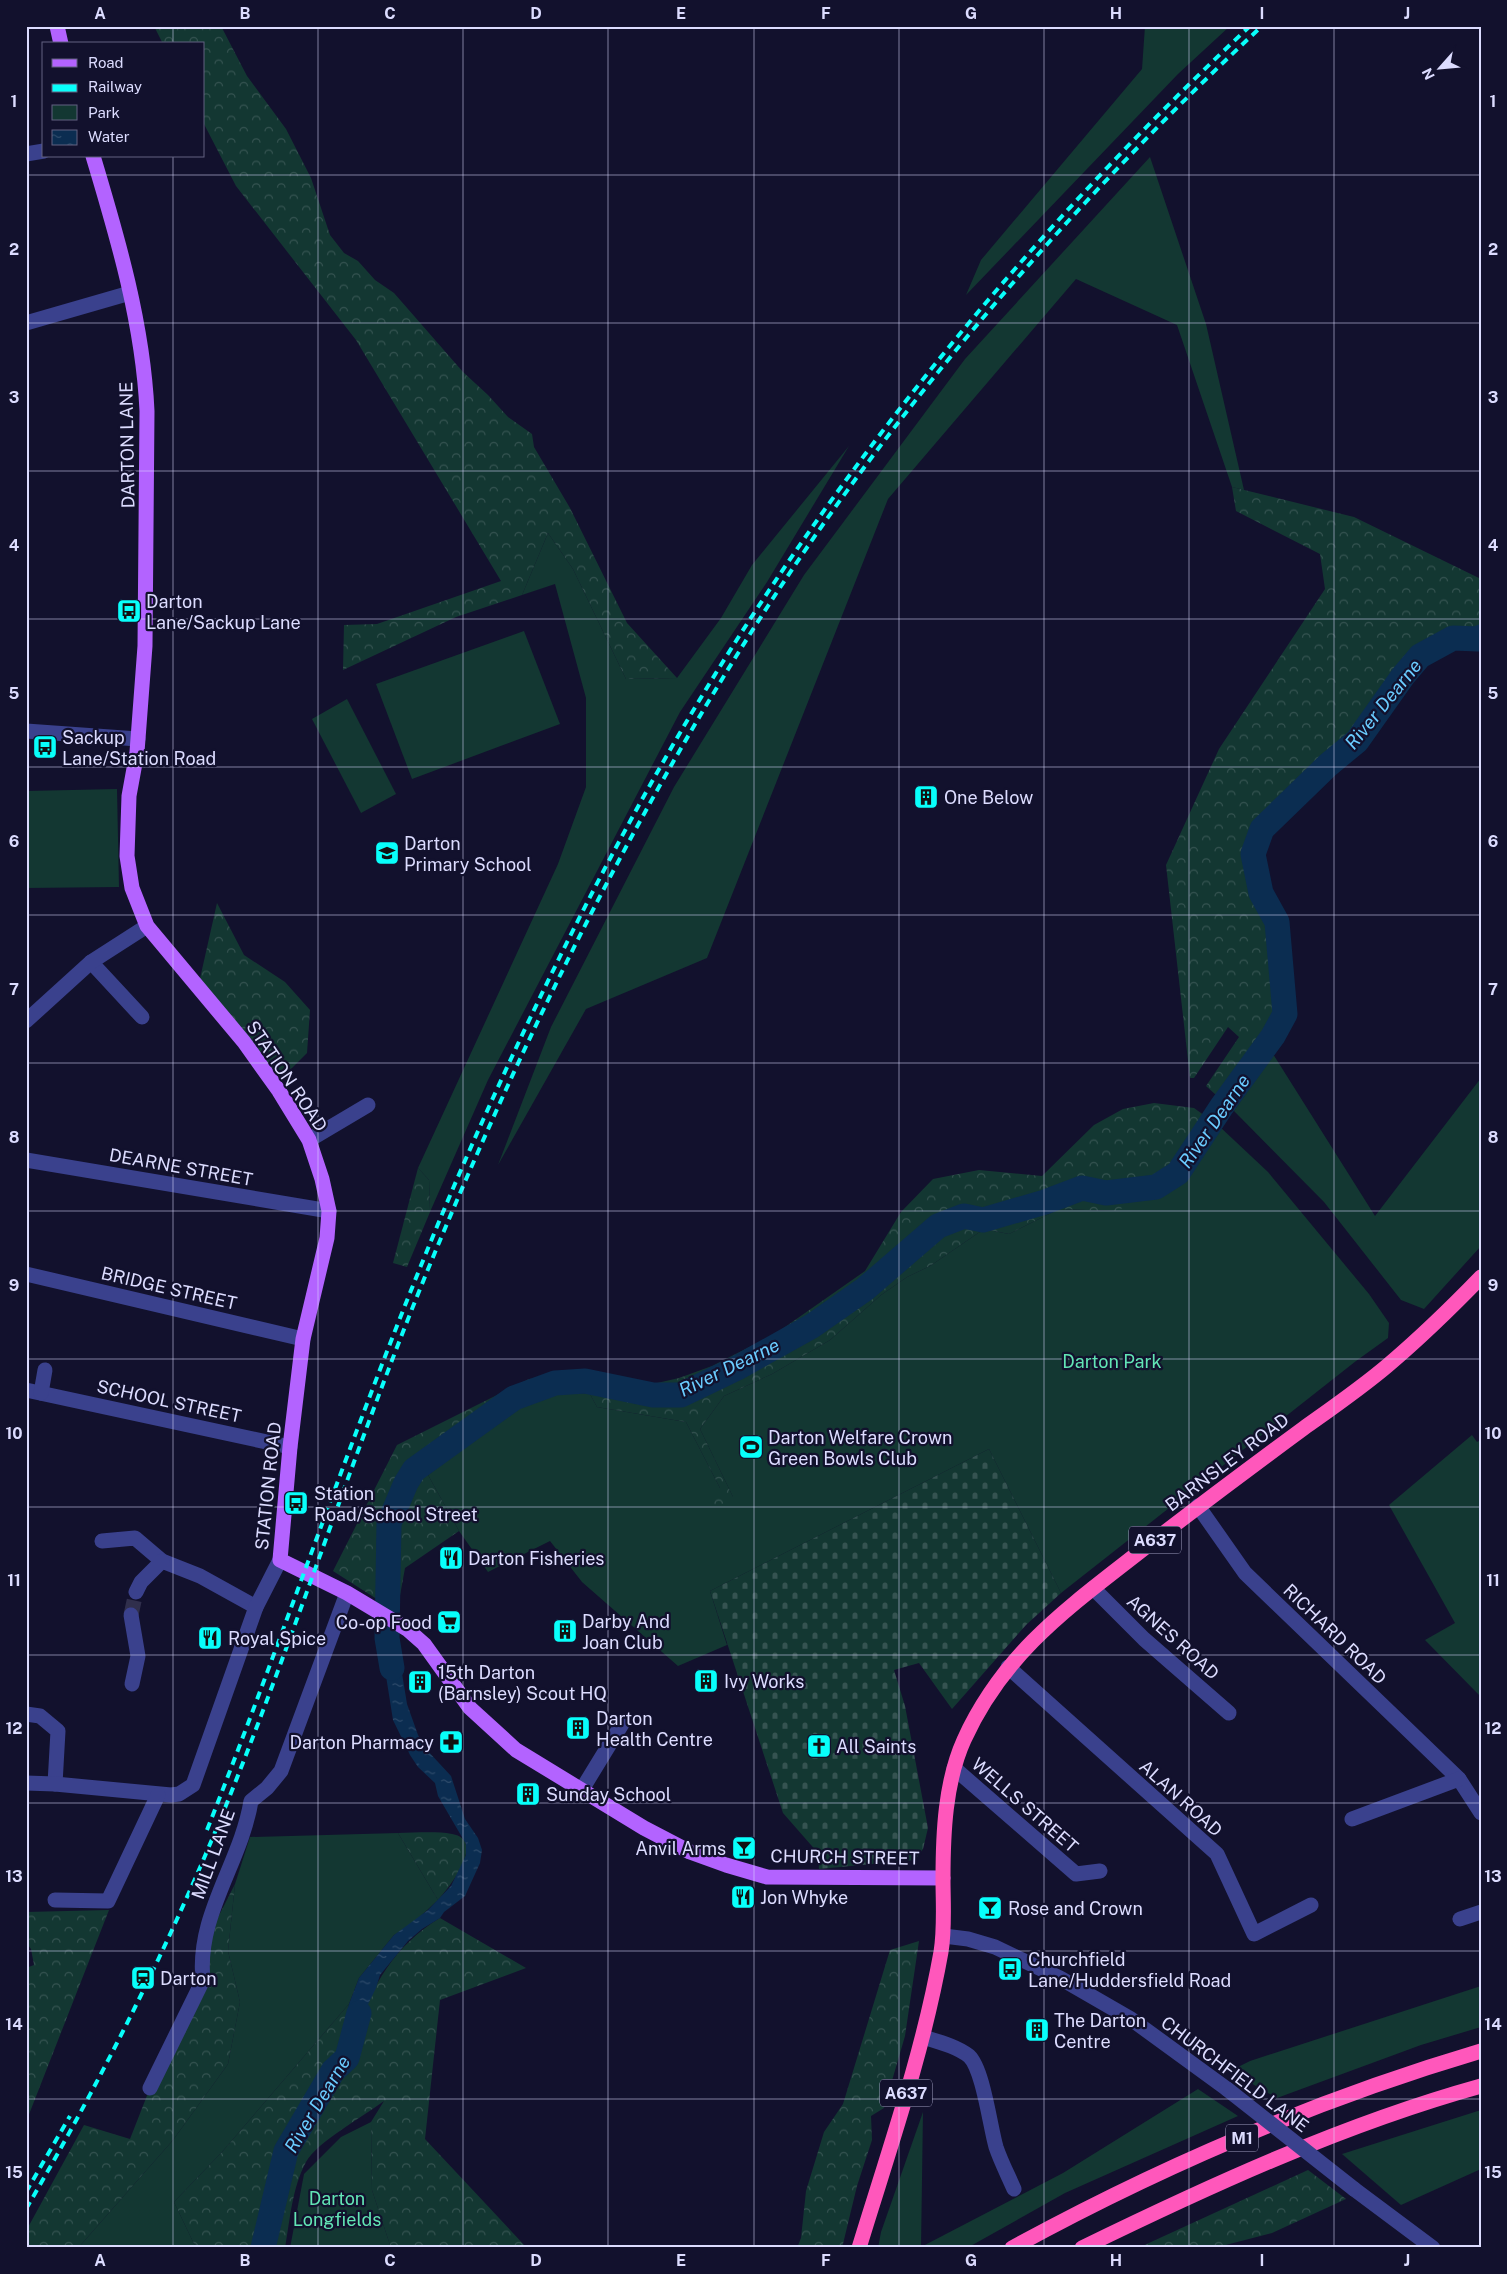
<svg xmlns="http://www.w3.org/2000/svg" width="1507" height="2274" viewBox="0 0 1507 2274" font-family="'Public Sans',sans-serif">
<style>
.green{fill:#133732}
.forest{fill:url(#forest-crowns)}
.cemetery{fill:url(#cemetery-stones)}
.water{fill:url(#water-ripples)}
.lines{fill:none;stroke-linecap:round;stroke-linejoin:round}
.river{stroke:#0b2d51;stroke-width:25}
.minor-tunnel{stroke:#302f4c;stroke-width:15;stroke-dasharray:15 8;stroke-linecap:butt}
.minor{stroke:#3a418d;stroke-width:15}
.major{stroke:#b363ff;stroke-width:15}
.highway{stroke:#ff57bb;stroke-width:15}
.rail{stroke:#08fffb;stroke-width:4;stroke-dasharray:8 6;stroke-linecap:butt}
.minor-bridge{stroke:#3a418d;stroke-width:15}
.grid{fill:none;stroke:#dcdcff;stroke-width:1;stroke-opacity:0.55}
.labels{text-anchor:middle;dominant-baseline:central;stroke-width:4.5;stroke-linejoin:round;paint-order:stroke}
.shield{fill:#12112d;stroke:#9f9fc0;stroke-width:1}
.shield-label{font-size:16px;font-weight:bold;fill:#dcdcff}
.street-label{font-size:18px;fill:#dcdcff;stroke:#12112d}
.poi-label{font-size:18px;fill:#dcdcff;stroke:#12112d;text-anchor:start}
.park-label{font-size:18px;fill:#62e5b5;stroke:#12112d}
.water-label{font-size:19px;font-style:italic;fill:#6accff;stroke:#12112d}
.neatline{fill:none;stroke:#dcdcff;stroke-width:2}
.grid-label{font-size:16px;text-anchor:middle;font-weight:bold;fill:#dcdcff}
</style>
<defs>
<pattern id="forest-crowns" width="20" height="18" patternUnits="userSpaceOnUse" patternTransform="scale(1.25)"><rect width="20" height="18" fill="#133732"/><path d="M2 6a3 3 0 1 1 6 0M12 15a3 3 0 1 1 6 0" fill="none" stroke="#355351"/></pattern>
<pattern id="cemetery-stones" width="16" height="16" patternUnits="userSpaceOnUse" patternTransform="scale(1.25)"><rect width="16" height="16" fill="#133732"/><path d="M2 7V4a2 2 0 0 1 4 0v3zM10 15v-3a2 2 0 0 1 4 0v3z" fill="#355351"/></pattern>
<pattern id="water-ripples" width="26" height="14" patternUnits="userSpaceOnUse" patternTransform="scale(1.25)"><rect width="26" height="14" fill="#0b2d51"/><path d="M2 4q2-2 4 0t4 0M15 11q2-2 4 0t4 0" fill="none" stroke="#2e4b6b"/></pattern>
</defs>
<rect width="100%" height="100%" fill="#12112d"/>
<g class="green">
<polygon points="1145,26 1230,26 1178,74 966,295 981,260 1142,69"/>
<polygon points="1150,157 1206,324 1244,490 1232,487 1177,325 1076,279 888,499 707,958 586,1009 498,1165 551,1027 674,787 804,575 965,359"/>
<polygon points="849,446 767,582 680,712 488,1080 430,1212 429,1180 418,1168 558,864 586,787 586,698 555,584 522,595 548,533 573,569 626,679 677,678 721,618 752,565"/>
<polygon points="524,631 560,724 412,779 376,684"/>
<polygon points="347,699 396,794 361,813 312,719"/>
<polygon points="117,789 119,887 26,888 26,791"/>
<polygon points="1273,1054 1375,1216 1481,1078 1481,1246 1424,1309 1401,1300 1324,1202 1234,1111"/>
<polygon points="1219,1126 1268,1172 1369,1294 1389,1323 1388,1338 1356,1361 1061,1593 989,1449 710,1591 727,1645 678,1666 582,1582 550,1541 488,1572 459,1531 428,1475 515,1405 556,1391 590,1394 597,1407 686,1422 720,1488 733,1497 700,1429 724,1396 772,1374 830,1340 881,1295 907,1277 930,1266 984,1229 1009,1234 1059,1209 1114,1211 1212,1134"/>
<polygon points="1472,1435 1477,1442 1481,1440 1481,1697 1425,1640 1455,1623 1389,1505"/>
<polygon points="398,1833 438,1900 412,1924 394,1935 359,1978 349,2004 222,2152 174,2202 196,2248 78,2248 173,2140 228,2064 240,2002 228,1951 235,1884 250,1837"/>
<polygon points="1481,1986 1481,2027 1421,2045 1277,2098 1230,2071 1250,2061"/>
<polygon points="1198,2089 1238,2116 1065,2193 967,2248 878,2248 881,2232 923,2112 921,2247 1063,2173"/>
<polygon points="1481,2110 1481,2169 1401,2205 1342,2154"/>
<polygon points="371,2122 372,2190 391,2248 290,2248 304,2174 341,2137"/>
</g>
<g class="forest">
<polygon points="154,26 221,26 247,76 286,129 311,178 330,235 344,253 358,261 375,280 394,293 463,372 488,395 508,417 532,434 534,447 570,508 627,623 677,678 626,679 573,569 548,533 522,595 456,617 343,670 344,625 377,624 501,581 356,340 236,186 204,124 204,44 163,44"/>
<polygon points="1232,487 1354,517 1481,579 1481,644 1455,644 1424,663 1362,749 1269,835 1261,860 1285,922 1293,1015 1273,1054 1234,1111 1206,1086 1239,1037 1228,1027 1194,1078 1190,1078 1166,865 1219,749 1325,589 1320,554 1236,511"/>
<polygon points="217,903 244,955 285,982 310,1010 307,1053 281,1079 199,983"/>
<polygon points="1154,1103 1194,1108 1219,1126 1212,1134 1198,1160 1160,1196 1114,1211 1059,1209 1009,1234 984,1229 930,1266 907,1277 881,1295 830,1340 772,1374 724,1396 700,1429 733,1497 713,1510 706,1499 720,1488 686,1422 597,1407 590,1394 556,1391 515,1405 428,1475 459,1531 405,1568 397,1612 333,1571 397,1445 529,1379 572,1374 644,1386 679,1378 712,1366 775,1334 865,1271 901,1212 933,1179 979,1170 1042,1176 1094,1125 1123,1109"/>
<polygon points="418,1168 429,1180 430,1212 407,1267 393,1263"/>
<path d="M398 1833C415 1833 435 1831 452 1834 487 1840 449 1888 438 1900Z"/>
<polygon points="235,1884 228,1951 240,2002 228,2064 173,2140 78,2248 26,2248 26,2231 84,2125 130,2139 150,2088 203,1980 209,1935"/>
<polygon points="109,1910 26,2122 26,1968 34,1965 31,1949 26,1942 26,1912"/>
<path d="M440 1918 526 1968 440 2000 425 2139 527 2248H391L372 2190 371 2122 384 2101C363 2117 318 2141 306 2162 292 2188 290 2220 285 2248H196L174 2202 222 2152 349 2004 344 2045H354C366 1993 393 1946 440 1918Z"/>
<polygon points="919,1941 905,2036 884,2108 871,2116 872,2140 857,2186 842,2248 797,2248 801,2238 806,2191 824,2132 843,2104 890,1950"/>
<polygon points="1308,2170 1346,2199 1272,2233 1214,2248 1138,2248"/>
</g>
<polygon class="cemetery" points="989,1449 1061,1593 1026,1625 952,1709 919,1663 894,1670 905,1706 928,1828 923,1849 915,1860 819,1869 818,1853 783,1813 710,1591"/>
<polygon class="water" points="375,1625 399,1643 398,1649 407,1704 418,1735 426,1749 451,1776 465,1819 478,1838 482,1850 480,1863 465,1896 444,1912 440,1918 422,1929 408,1941 380,1975 376,1988 359,2023 354,2045 344,2046 349,2004 359,1978 394,1935 428,1910 451,1886 466,1855 466,1844 438,1796 435,1783 418,1767 410,1755 393,1720 380,1638"/>
<g class="lines">
<g class="river">
<polyline points="392,1668 387,1638 389,1523 406,1483 414,1470 514,1398 555,1383 585,1381 653,1395 681,1395 737,1368 812,1326 865,1289 938,1226 964,1216 983,1220 1045,1202 1082,1188 1106,1193 1156,1187 1178,1173 1222,1106 1273,1036 1285,1014 1277,922 1261,893 1253,854 1262,829 1328,765 1357,741 1403,676 1420,656 1453,638 1478,639 1481,637"/>
<polyline points="263,2248 286,2151 333,2071 347,2058 359,2013"/>
</g>
<polyline class="minor-tunnel" points="131,1615 136,1592"/>
<g class="minor">
<polyline points="26,154 44,151"/>
<polyline points="26,323 130,293"/>
<polyline points="26,731 138,739"/>
<polyline points="91,962 142,1017"/>
<polyline points="26,1021 91,962 147,926"/>
<polyline points="309,1140 368,1105"/>
<polyline points="26,1160 329,1211"/>
<polyline points="26,1274 303,1339"/>
<polyline points="26,1390 290,1447"/>
<polyline points="41,1393 45,1370"/>
<polyline points="1198,1506 1245,1573 1459,1779 1481,1813"/>
<polyline points="102,1541 135,1538 162,1561 200,1576 256,1607"/>
<polyline points="1093,1588 1144,1639 1229,1713"/>
<polyline points="136,1592 141,1582 162,1561"/>
<polyline points="131,1615 138,1656 132,1684"/>
<polyline points="1008,1667 1217,1854 1254,1934 1311,1905"/>
<polyline points="26,1714 40,1716 58,1731 55,1784"/>
<polyline points="954,1768 1076,1874 1100,1871"/>
<polyline points="26,1783 55,1784 171,1795 179,1794 193,1785 256,1607 280,1560"/>
<polyline points="581,1791 622,1724"/>
<polyline points="1352,1819 1459,1779"/>
<polyline points="55,1900 108,1901 158,1795"/>
<polyline points="1460,1919 1481,1912"/>
<polyline points="944,1936 968,1939 995,1947 1060,1978 1131,2019 1227,2089"/>
<path d="M923 2037C939 2042 956 2046 969 2056 983 2069 990 2126 996 2147 1001 2162 1008 2175 1014 2189"/>
<path d="M150 2088 203 1980C196 1915 241 1863 251 1801L267 1788 281 1771 347 1593"/>
<polyline points="1354,2189 1433,2248"/>
</g>
<g class="major">
<polyline points="57,26 61,44"/>
<path d="M93 156C118 239 143 324 147 411L145 646 137 752 129 796 127 856 132 888 147 926 244 1042 279 1091 309 1140 322 1179 329 1211 327 1238 303 1339 290 1447 280 1560 347 1593 407 1629 424 1644 470 1708 516 1750 644 1828 690 1852 726 1865 767 1877 943 1878"/>
</g>
<g class="highway">
<path d="M859 2248C889 2150 923 2053 941 1952 945 1928 943 1903 943 1879 943 1834 945 1782 964 1740 1005 1650 1072 1605 1147 1546 1199 1506 1251 1467 1304 1428 1332 1408 1361 1388 1387 1366 1420 1338 1451 1308 1481 1277"/>
<path d="M1012 2248C1160 2167 1319 2099 1481 2051"/>
<path d="M1082 2248C1209 2186 1344 2124 1481 2086"/>
</g>
<g class="rail">
<path d="M207 1830C300 1594 379 1351 483 1120 564 940 655 762 764 598 902 389 1067 197 1250 26"/>
<polyline points="26,2192 70,2116"/>
<path d="M26 2209C103 2077 172 1940 229 1798 300 1621 358 1439 431 1262 525 1035 634 813 768 606 903 397 1079 196 1262 26"/>
</g>
<polyline class="minor-bridge" points="1227,2089 1354,2189"/>
</g>
<path class="grid" d="M173 26V44M318 26V2248M463 26V2248M608 26V2248M754 26V2248M899 26V2248M1044 26V2248M1189 26V2248M1334 26V2248M173 156V2248M26 175H1481M26 323H1481M26 471H1481M26 619H1481M26 767H1481M26 915H1481M26 1063H1481M26 1211H1481M26 1359H1481M26 1507H1481M26 1655H1481M26 1803H1481M26 1951H1481M26 2099H1481"/>
<defs>
<symbol id="bus-square" viewBox="-11 -11 22 22"><rect x="-9" y="-9" width="18" height="18" rx="4" fill="#08fffb" stroke="#12112d"/><path d="M-5-6H5V4H4V6H2V4H-2V6H-4V4H-5ZM-3.5-4V0h7V-4ZM-3.5 1.2v1.5H-2V1.2ZM2 1.2v1.5H3.5V1.2Z" fill="#111"/></symbol>
<symbol id="building-square" viewBox="-11 -11 22 22"><rect x="-9" y="-9" width="18" height="18" rx="4" fill="#08fffb" stroke="#12112d"/><path d="M-4-6H4V6H1V3H-1V6H-4ZM-2.5-4.3h1.7v1.8h-1.7ZM.8-4.3h1.7v1.8H.8ZM-2.5-1h1.7V.8h-1.7ZM.8-1h1.7V.8H.8Z" fill="#111"/></symbol>
<symbol id="school-square" viewBox="-11 -11 22 22"><rect x="-9" y="-9" width="18" height="18" rx="4" fill="#08fffb" stroke="#12112d"/><path d="M0-5L7-2L0 1L-7-2ZM-4 1L0 2.5L4 1V4Q0 6-4 4Z" fill="#111"/></symbol>
<symbol id="stadium-square" viewBox="-11 -11 22 22"><rect x="-9" y="-9" width="18" height="18" rx="4" fill="#08fffb" stroke="#12112d"/><path d="M0-5a6.5 5 0 1 0 0 10a6.5 5 0 1 0 0-10ZM-3.5-1.8h7v3.6h-7Z" fill="#111"/></symbol>
<symbol id="restaurant-square" viewBox="-11 -11 22 22"><rect x="-9" y="-9" width="18" height="18" rx="4" fill="#08fffb" stroke="#12112d"/><path d="M-5-6h1v4h1v-4h1v4h1v-4h1v5L-1.5 .5V6h-2V.5L-5-1ZM5-6V6H3V1.5H1.5Q1.5-4 5-6Z" fill="#111"/></symbol>
<symbol id="supermarket-square" viewBox="-11 -11 22 22"><rect x="-9" y="-9" width="18" height="18" rx="4" fill="#08fffb" stroke="#12112d"/><path d="M-6-5.5h2.5l.6 2H6L4.5 2H-2.5L-4.4-4H-6ZM-1.5 3.2a1.3 1.3 0 1 0 .1 0ZM3 3.2a1.3 1.3 0 1 0 .1 0Z" fill="#111"/></symbol>
<symbol id="pharmacy-square" viewBox="-11 -11 22 22"><rect x="-9" y="-9" width="18" height="18" rx="4" fill="#08fffb" stroke="#12112d"/><path d="M-2-6h4v4h4v4h-4v4h-4v-4h-4v-4h4Z" fill="#111"/></symbol>
<symbol id="church-square" viewBox="-11 -11 22 22"><rect x="-9" y="-9" width="18" height="18" rx="4" fill="#08fffb" stroke="#12112d"/><path d="M-1.2-6h2.4v3.5h3.3v2.4h-3.3V6h-2.4V-.1h-3.3v-2.4h3.3Z" fill="#111"/></symbol>
<symbol id="bar-square" viewBox="-11 -11 22 22"><rect x="-9" y="-9" width="18" height="18" rx="4" fill="#08fffb" stroke="#12112d"/><path d="M-6-5H6L.8 .8V4.5H3.5V6h-7V4.5H-.8V.8Z" fill="#111"/></symbol>
<symbol id="station-square" viewBox="-11 -11 22 22"><rect x="-9" y="-9" width="18" height="18" rx="4" fill="#08fffb" stroke="#12112d"/><path d="M-3-6H3Q5-6 5-4V2Q5 4 3 4L4.5 6H3L1.5 4h-3L-3 6H-4.5L-3 4Q-5 4-5 2V-4Q-5-6-3-6ZM-3.5-4v3h7v-3ZM-3.5 1v1.5H-2V1ZM2 1v1.5H3.5V1Z" fill="#111"/></symbol>
</defs>
<g fill-rule="evenodd">
<use href="#bus-square" x="115" y="597" width="28" height="28"/>
<use href="#bus-square" x="31" y="733" width="28" height="28"/>
<use href="#building-square" x="912" y="783" width="28" height="28"/>
<use href="#school-square" x="373" y="839" width="28" height="28"/>
<use href="#stadium-square" x="737" y="1433" width="28" height="28"/>
<use href="#bus-square" x="282" y="1489" width="28" height="28"/>
<use href="#restaurant-square" x="437" y="1544" width="28" height="28"/>
<use href="#supermarket-square" x="435" y="1608" width="28" height="28"/>
<use href="#building-square" x="551" y="1617" width="28" height="28"/>
<use href="#restaurant-square" x="196" y="1624" width="28" height="28"/>
<use href="#building-square" x="692" y="1667" width="28" height="28"/>
<use href="#building-square" x="406" y="1668" width="28" height="28"/>
<use href="#building-square" x="564" y="1714" width="28" height="28"/>
<use href="#pharmacy-square" x="437" y="1728" width="28" height="28"/>
<use href="#church-square" x="805" y="1732" width="28" height="28"/>
<use href="#building-square" x="514" y="1780" width="28" height="28"/>
<use href="#bar-square" x="730" y="1834" width="28" height="28"/>
<use href="#restaurant-square" x="729" y="1883" width="28" height="28"/>
<use href="#bar-square" x="976" y="1894" width="28" height="28"/>
<use href="#bus-square" x="996" y="1955" width="28" height="28"/>
<use href="#station-square" x="129" y="1964" width="28" height="28"/>
<use href="#building-square" x="1023" y="2016" width="28" height="28"/>
</g>
<g class="labels">
<g class="shield">
<rect x="1129" y="1526.5" width="52" height="27" rx="4"/>
<rect x="880" y="2079.5" width="52" height="27" rx="4"/>
<rect x="1226" y="2124.5" width="32" height="27" rx="4"/>
</g>
<g class="shield-label">
<text x="1155" y="1540">A637</text>
<text x="906" y="2093">A637</text>
<text x="1242" y="2138">M1</text>
</g>
<g class="street-label">
<text transform="translate(127 445) rotate(-91)">DARTON LANE</text>
<text transform="translate(287 1076) rotate(56)">STATION ROAD</text>
<text transform="translate(181 1167) rotate(10)">DEARNE STREET</text>
<text transform="translate(169 1288) rotate(13)">BRIDGE STREET</text>
<text transform="translate(169 1401) rotate(12)">SCHOOL STREET</text>
<text transform="translate(1227 1462) rotate(-37)">BARNSLEY ROAD</text>
<text transform="translate(268 1486) rotate(-84)">STATION ROAD</text>
<text transform="translate(1335 1634) rotate(44)">RICHARD ROAD</text>
<text transform="translate(1173 1637) rotate(42)">AGNES ROAD</text>
<text transform="translate(1181 1798) rotate(42)">ALAN ROAD</text>
<text transform="translate(1025 1805) rotate(41)">WELLS STREET</text>
<text transform="translate(213 1854) rotate(-70)">MILL LANE</text>
<text transform="translate(845 1857) rotate(1)">CHURCH STREET</text>
<text transform="translate(1235 2074) rotate(37)">CHURCHFIELD LANE</text>
</g>
<g class="poi-label">
<text x="146" y="601">Darton<tspan x="146" dy="21">Lane/Sackup Lane</tspan></text>
<text x="62" y="737">Sackup<tspan x="62" dy="21">Lane/Station Road</tspan></text>
<text x="944" y="797">One Below</text>
<text x="404" y="843">Darton<tspan x="404" dy="21">Primary School</tspan></text>
<text x="768" y="1437">Darton Welfare Crown<tspan x="768" dy="21">Green Bowls Club</tspan></text>
<text x="314" y="1493">Station<tspan x="314" dy="21">Road/School Street</tspan></text>
<text x="468" y="1558">Darton Fisheries</text>
<text x="582" y="1621">Darby And<tspan x="582" dy="21">Joan Club</tspan></text>
<text x="432" y="1622" text-anchor="end">Co-op Food</text>
<text x="228" y="1638">Royal Spice</text>
<text x="438" y="1672">15th Darton<tspan x="438" dy="21">(Barnsley) Scout HQ</tspan></text>
<text x="724" y="1681">Ivy Works</text>
<text x="596" y="1718">Darton<tspan x="596" dy="21">Health Centre</tspan></text>
<text x="434" y="1742" text-anchor="end">Darton Pharmacy</text>
<text x="836" y="1746">All Saints</text>
<text x="546" y="1794">Sunday School</text>
<text x="726" y="1848" text-anchor="end">Anvil Arms</text>
<text x="760" y="1897">Jon Whyke</text>
<text x="1008" y="1908">Rose and Crown</text>
<text x="1028" y="1959">Churchfield<tspan x="1028" dy="21">Lane/Huddersfield Road</tspan></text>
<text x="160" y="1978">Darton</text>
<text x="1054" y="2020">The Darton<tspan x="1054" dy="21">Centre</tspan></text>
</g>
<g class="park-label">
<text x="1112" y="1361">Darton Park</text>
<text x="337" y="2198">Darton<tspan x="337" dy="21">Longfields</tspan></text>
</g>
<g class="water-label">
<text transform="translate(1383 704) rotate(-51)">River Dearne</text>
<text transform="translate(1214 1121) rotate(-55)">River Dearne</text>
<text transform="translate(729 1367) rotate(-26)">River Dearne</text>
<text transform="translate(317 2104) rotate(-59)">River Dearne</text>
</g>
</g>
<rect width="1507" height="2274" fill="none" stroke="#12112d" stroke-width="55"/>
<rect x="42" y="42" width="162" height="115" fill="#12112d" stroke="#636281"/>
<rect x="52" y="59" width="25" height="8" fill="#b363ff" stroke="#636281"/>
<text x="88" y="68" font-size="15" fill="#dcdcff">Road</text>
<rect x="52" y="84" width="25" height="8" fill="#08fffb" stroke="#636281"/>
<text x="88" y="92" font-size="15" fill="#dcdcff">Railway</text>
<rect x="52" y="105" width="25" height="15" fill="#133732" stroke="#636281"/>
<text x="88" y="118" font-size="15" fill="#dcdcff">Park</text>
<rect x="52" y="130" width="25" height="15" fill="url(#water-ripples)" stroke="#636281"/>
<text x="88" y="142" font-size="15" fill="#dcdcff">Water</text>
<g transform="translate(1440 68) rotate(243)" stroke="#12112d" stroke-width="4" paint-order="stroke">
<path d="M0-4L9 19L0 12L-9 19Z" fill="#dcdcff"/>
<text y="-8" font-size="14" font-weight="bold" text-anchor="middle" fill="#dcdcff">N</text>
</g>
<rect x="28" y="28" width="1452" height="2218" class="neatline"/>
<g class="grid-label">
<text x="100" y="19">A</text>
<text x="245" y="19">B</text>
<text x="390" y="19">C</text>
<text x="536" y="19">D</text>
<text x="681" y="19">E</text>
<text x="826" y="19">F</text>
<text x="971" y="19">G</text>
<text x="1116" y="19">H</text>
<text x="1262" y="19">I</text>
<text x="1407" y="19">J</text>
<text x="14" y="107">1</text>
<text x="1493" y="107">1</text>
<text x="14" y="255">2</text>
<text x="1493" y="255">2</text>
<text x="14" y="403">3</text>
<text x="1493" y="403">3</text>
<text x="14" y="551">4</text>
<text x="1493" y="551">4</text>
<text x="14" y="699">5</text>
<text x="1493" y="699">5</text>
<text x="14" y="847">6</text>
<text x="1493" y="847">6</text>
<text x="14" y="995">7</text>
<text x="1493" y="995">7</text>
<text x="14" y="1143">8</text>
<text x="1493" y="1143">8</text>
<text x="14" y="1291">9</text>
<text x="1493" y="1291">9</text>
<text x="14" y="1439">10</text>
<text x="1493" y="1439">10</text>
<text x="14" y="1586">11</text>
<text x="1493" y="1586">11</text>
<text x="14" y="1734">12</text>
<text x="1493" y="1734">12</text>
<text x="14" y="1882">13</text>
<text x="1493" y="1882">13</text>
<text x="14" y="2030">14</text>
<text x="1493" y="2030">14</text>
<text x="14" y="2178">15</text>
<text x="1493" y="2178">15</text>
<text x="100" y="2266">A</text>
<text x="245" y="2266">B</text>
<text x="390" y="2266">C</text>
<text x="536" y="2266">D</text>
<text x="681" y="2266">E</text>
<text x="826" y="2266">F</text>
<text x="971" y="2266">G</text>
<text x="1116" y="2266">H</text>
<text x="1262" y="2266">I</text>
<text x="1407" y="2266">J</text>
</g>
</svg>
